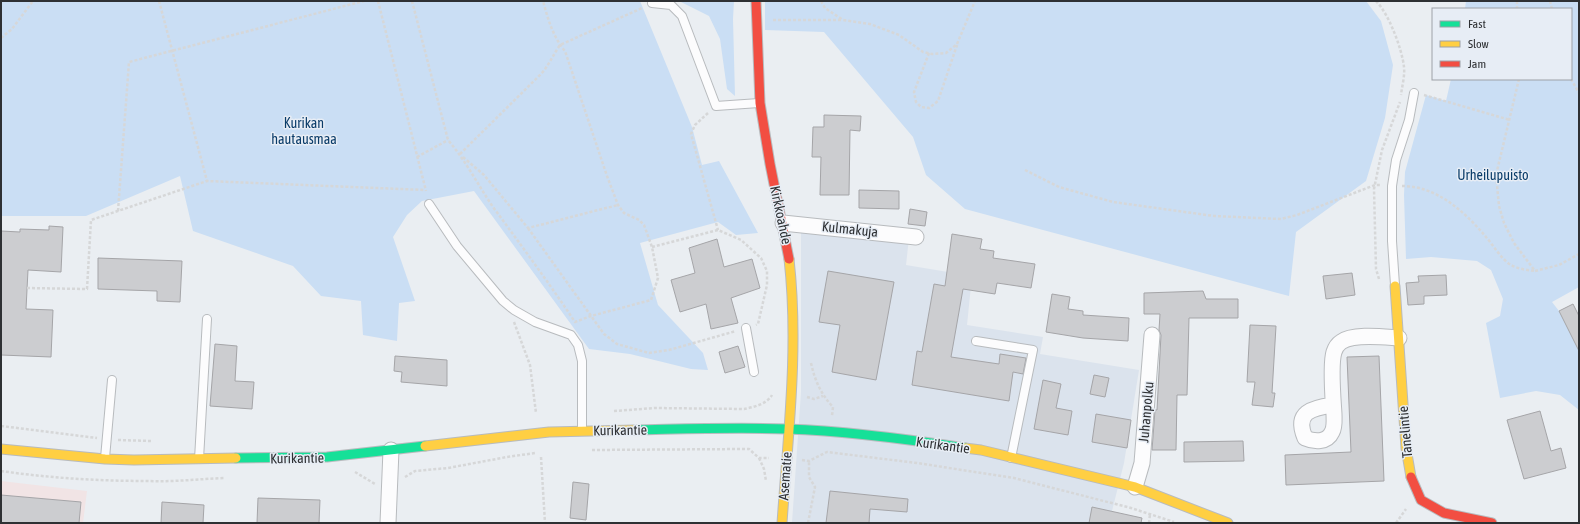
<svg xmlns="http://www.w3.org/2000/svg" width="1580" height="524" viewBox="0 0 1580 524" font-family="'Asap Condensed',sans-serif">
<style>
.built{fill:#dbe3ed}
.education{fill:#f1e4e5}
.green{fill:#cadef4}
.building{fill:#cccdd0;stroke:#a5a5a8}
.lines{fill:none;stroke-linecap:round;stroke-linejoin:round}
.lane-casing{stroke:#b8bbbe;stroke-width:10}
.street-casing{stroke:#b8bbbe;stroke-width:17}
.fast-casing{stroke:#b8bbbe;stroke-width:11}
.slow-casing{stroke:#b8bbbe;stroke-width:11}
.jam-casing{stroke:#b8bbbe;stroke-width:11}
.path{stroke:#d6d7d8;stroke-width:2.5;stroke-dasharray:3 2;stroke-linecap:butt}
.lane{stroke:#fcfcfd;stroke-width:8}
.street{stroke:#fcfcfd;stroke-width:15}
.fast{stroke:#16e098;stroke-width:9}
.slow{stroke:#ffcf43;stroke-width:9}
.jam{stroke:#f24e42;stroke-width:9}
.labels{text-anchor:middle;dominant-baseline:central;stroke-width:3;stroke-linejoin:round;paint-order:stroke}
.park-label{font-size:14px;fill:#0a3c69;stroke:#e7edf5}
.street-label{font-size:14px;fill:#2e3033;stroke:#e7edf5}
</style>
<rect width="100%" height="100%" fill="#eaeef2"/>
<polygon class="built" points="801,217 910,229 906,265 972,276 967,325 1043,337 1040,354 1139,370 1124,463 1111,515 1146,523 792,523 801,392"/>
<polygon class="education" points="1,481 87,491 83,523 1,523"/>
<g class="green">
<polygon points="1,1 640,1 692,127 702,165 719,161 758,233 736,235 718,222 640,243 658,305 703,353 708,370 691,369 630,354 589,349 474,191 422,201 407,215 393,237 415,301 399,303 397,341 363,335 361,301 321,296 293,266 193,231 180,176 86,216 1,216"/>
<polygon points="679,1 734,1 733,19 735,96 727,89 720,39 709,16"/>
<polygon points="765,1 1366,1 1381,21 1393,65 1385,118 1366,181 1296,232 1289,296 965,209 926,175 913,137 824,32 765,30"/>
<polygon points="1466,1 1579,1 1579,287 1552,302 1559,311 1579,351 1579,410 1560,395 1536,391 1500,398 1486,323 1500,316 1503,299 1491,270 1477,261 1431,257 1406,259 1404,195 1405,172 1426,95 1446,101 1451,79 1571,79 1571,9 1465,9"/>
</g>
<g class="building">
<polygon points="824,115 861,116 860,131 850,130 849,195 820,195 821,157 812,157 813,127 824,127"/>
<polygon points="859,190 899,191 899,209 859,208"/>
<polygon points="910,209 927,212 925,226 908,224"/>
<polygon points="49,226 63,227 61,272 28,270 26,309 53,310 51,357 1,355 1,231 20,232 20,229 49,230"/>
<polygon points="952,234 982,239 980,249 994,251 993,258 1035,264 1031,288 997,283 995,294 963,289 951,357 999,364 1000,354 1026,358 1023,374 1013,372 1009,401 912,385 917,351 922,352 934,284 945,286"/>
<polygon points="717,239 724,267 752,259 760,288 731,298 738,323 711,329 706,304 680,312 671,280 695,273 689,248"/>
<polygon points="98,258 182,261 180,302 157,301 157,291 98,289"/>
<polygon points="828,271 894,282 876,380 832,372 840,325 819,322"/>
<polygon points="1352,273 1355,295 1326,299 1323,276"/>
<polygon points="1446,275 1447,295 1424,296 1424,304 1408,305 1406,283 1419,282 1418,276"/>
<polygon points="1203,291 1206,299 1238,299 1238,318 1189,318 1187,395 1177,395 1176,450 1152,450 1155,410 1157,410 1161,335 1159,330 1160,314 1144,314 1144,293"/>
<polygon points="1052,294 1070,297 1068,309 1083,311 1083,315 1129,318 1128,341 1083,338 1046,332"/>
<polygon points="1573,304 1579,316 1579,351 1559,311"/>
<polygon points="1250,325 1276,326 1272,393 1275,393 1273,407 1252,405 1255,382 1247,382"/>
<polygon points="215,344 237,346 235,381 254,382 252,409 210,406"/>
<polygon points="738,346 745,367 725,373 719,352"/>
<polygon points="395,356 447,360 447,386 401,382 402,372 394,371"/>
<polygon points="1379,356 1384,481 1286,485 1285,455 1351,452 1347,357"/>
<polygon points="1094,375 1109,378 1105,397 1090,394"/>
<polygon points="1043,380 1061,384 1056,408 1072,411 1068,435 1034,429"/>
<polygon points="1540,411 1551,451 1561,448 1566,468 1524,479 1507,420"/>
<polygon points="1096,414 1131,420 1127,448 1092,442"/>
<polygon points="1243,441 1244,461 1184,462 1184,442"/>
<polygon points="573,482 589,484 586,520 570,518"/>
<polygon points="830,491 908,499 907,512 870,509 869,523 826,523"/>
<polygon points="1,495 81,502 79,523 1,523"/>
<polygon points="258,498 320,500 319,523 257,523"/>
<polygon points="162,502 204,505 203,523 161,523"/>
<polygon points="1092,507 1142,518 1141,523 1089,523"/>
</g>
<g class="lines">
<defs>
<g id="lane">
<polyline points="652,3 671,5 682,16 716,106 759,103"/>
<polyline points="429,204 457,246 503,301 514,310 535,322 571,335 578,345 582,361 582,430"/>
<polyline points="1395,285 1392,241 1392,186 1396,160 1409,120 1414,93"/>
<polyline points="746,328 754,372"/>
<polyline points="976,341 1033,350 1011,458"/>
<polyline points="105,458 112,380"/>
<polyline points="199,459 207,319"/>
</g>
<g id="street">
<polyline points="783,223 916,237"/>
<path d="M1333 405C1312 408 1294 412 1305 438 1314 442 1327 443 1332 432 1335 427 1334 419 1334 414 1333 398 1330 365 1334 352 1335 349 1338 344 1341 342 1353 333 1384 337 1399 338"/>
<polyline points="1135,487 1142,463 1152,335"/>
<polyline points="388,523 391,450"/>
</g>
<g id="fast">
<path d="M635 430C685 429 736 427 787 429 846 431 907 439 965 448"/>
<polyline points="236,458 327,457 425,446"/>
</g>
<g id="slow">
<polyline points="1395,286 1406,448 1411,477"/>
<polyline points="425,446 549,432 635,430"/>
<polyline points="965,448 981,450 1135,487 1228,523"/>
<polyline points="1,449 105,459 134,460 236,458"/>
<path d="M782 523C788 435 799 347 789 259"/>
</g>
<g id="jam">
<polyline points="756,1 760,103 770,164 789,259"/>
<polyline points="1411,477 1421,500 1444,513 1492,523"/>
</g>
</defs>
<use href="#lane" class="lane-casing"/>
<use href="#street" class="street-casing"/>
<use href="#fast" class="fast-casing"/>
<use href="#slow" class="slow-casing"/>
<use href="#jam" class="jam-casing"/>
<g class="path">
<polyline points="159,1 207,181"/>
<polyline points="378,1 426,191"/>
<path d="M412 1 448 140C466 161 478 185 493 207 521 245 549 283 575 322L591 316 651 300 658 278 652 247 644 225 639 220 624 213 618 205 607 176 565 51C553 37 548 19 543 1"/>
<polyline points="821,1 825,8 843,20 870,24 899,35 923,52 932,54 946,53 957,44 975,1"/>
<path d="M1376 1C1389 14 1402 49 1404 67 1405 76 1402 86 1401 95"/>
<polyline points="1517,1 1517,9"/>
<polyline points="1550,1 1552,9"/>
<polyline points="773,20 842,20"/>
<polyline points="1,38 12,29 33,1"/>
<polyline points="929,53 914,92 916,102 921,107 929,108 938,101 957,45"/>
<polyline points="1519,79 1496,175 1499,206 1504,223 1514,243 1535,271 1559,265 1579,254"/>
<polyline points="1571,79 1579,93"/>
<polyline points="1424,95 1510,120"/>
<polyline points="708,113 695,125 691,134 718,230"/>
<path d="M460 154 541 74C549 65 553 55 560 45L642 8"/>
<polyline points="417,157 448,140"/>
<polyline points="463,157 484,175 528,228 618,205"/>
<polyline points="1025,170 1059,187 1113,202 1214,216 1281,219 1297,215 1375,185 1381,185"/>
<path d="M1402 186C1437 186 1465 212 1486 237 1494 246 1501 259 1511 265 1518 269 1527 270 1535 271"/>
<polyline points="118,211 129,62 364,1"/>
<polyline points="528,228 604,334 617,344 649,353 669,350 736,331"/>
<polyline points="652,247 718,230 741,240 761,258 767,271 767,285 758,324 756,325"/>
<polyline points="1379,279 1376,269 1374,189 1382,150 1400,102"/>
<polyline points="27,288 87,289 91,220 207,181 425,190"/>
<polyline points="514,322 530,365 536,413"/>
<path d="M811 363C815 381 821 394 833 407L832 416"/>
<polyline points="807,397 814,399 823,396"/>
<path d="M614 411 655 408 744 409C754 407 767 404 772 395"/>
<polyline points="1,426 97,438"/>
<polyline points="118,440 151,441"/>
<polyline points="592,450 744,449 749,449 759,458 769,458"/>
<polyline points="541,457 545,523"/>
<polyline points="759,458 764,469 766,481"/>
<polyline points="802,460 809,461 827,452 917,463 1014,478 1131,508 1174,522"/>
<path d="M1 471C49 478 99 481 148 481 174 482 199 479 225 478"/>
<polyline points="355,472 375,484"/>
<polyline points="405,477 415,471 448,468 507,457 535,453"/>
<polyline points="808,523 815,487 809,477 809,461"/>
<polyline points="1149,523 1150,514"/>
<polyline points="1396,523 1406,509"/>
</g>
<use href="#lane" class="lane"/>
<use href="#street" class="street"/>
<use href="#fast" class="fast"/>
<use href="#slow" class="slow"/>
<use href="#jam" class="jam"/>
</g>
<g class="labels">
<g class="park-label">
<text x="304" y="123">Kurikan<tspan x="304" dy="16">hautausmaa</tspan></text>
<text x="1493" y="175">Urheilupuisto</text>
</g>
<g class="street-label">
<text transform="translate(781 215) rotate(78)">Kirkkoahde</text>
<text transform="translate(850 229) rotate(6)">Kulmakuja</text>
<text transform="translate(1146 412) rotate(-85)">Juhanpolku</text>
<text transform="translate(620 430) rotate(-1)">Kurikantie</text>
<text transform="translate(1405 432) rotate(-95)">Tanelintie</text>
<text transform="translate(943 445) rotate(8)">Kurikantie</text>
<text transform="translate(297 458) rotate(-1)">Kurikantie</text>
<text transform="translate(785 476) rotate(-86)">Asematie</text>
</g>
</g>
<rect width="1580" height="524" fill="none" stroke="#2e3033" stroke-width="4"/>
<rect x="1432" y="8" width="140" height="72" fill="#e7edf5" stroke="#9da1a7"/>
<rect x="1440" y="21" width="20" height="6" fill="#16e098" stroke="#9da1a7"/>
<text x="1468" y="28" font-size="12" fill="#2e3033">Fast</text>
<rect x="1440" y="41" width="20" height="6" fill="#ffcf43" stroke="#9da1a7"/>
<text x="1468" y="48" font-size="12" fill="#2e3033">Slow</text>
<rect x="1440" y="61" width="20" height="6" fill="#f24e42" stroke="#9da1a7"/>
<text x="1468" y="68" font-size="12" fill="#2e3033">Jam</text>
</svg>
